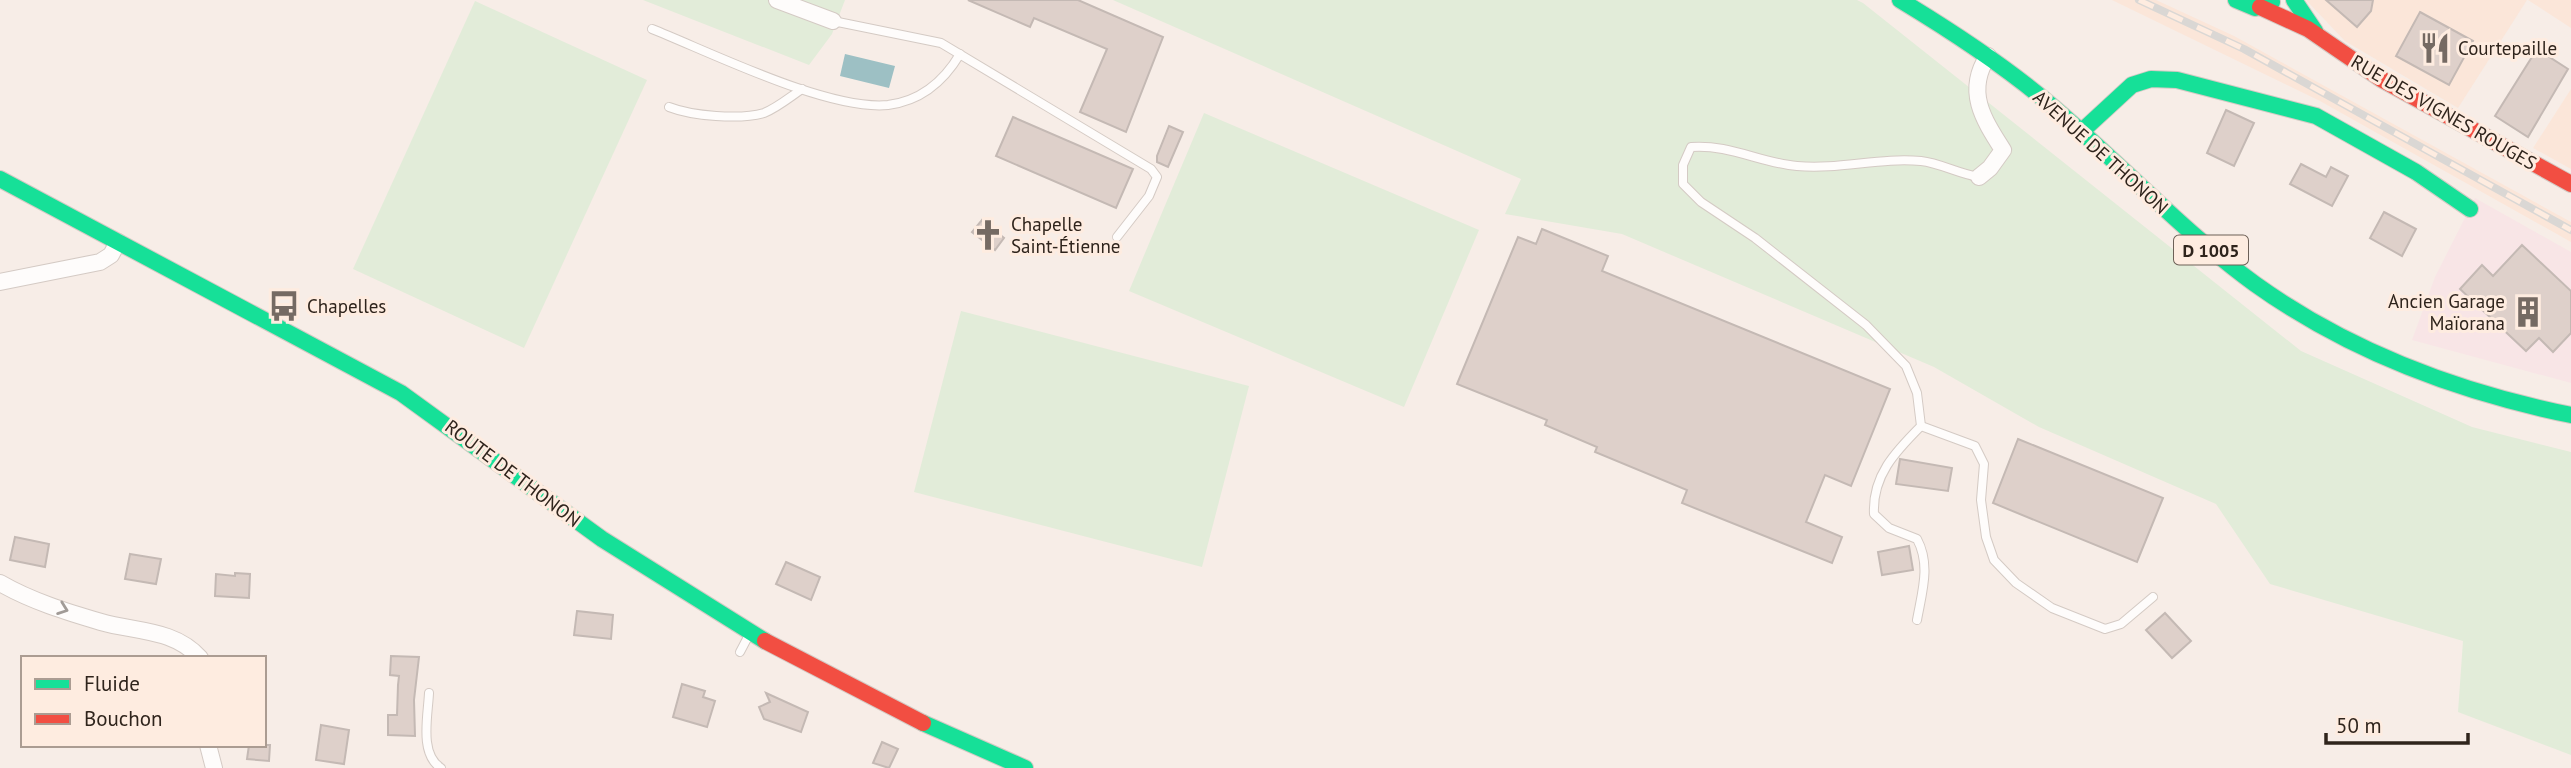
<svg xmlns="http://www.w3.org/2000/svg" width="2571" height="768" viewBox="0 0 2571 768" font-family="'PT Sans',sans-serif">
<style>
.built{fill:#fbe6d9}
.industrial{fill:#f8e5e6}
.green{fill:#e2ecd9}
.water{fill:#9dc0c4}
.building{fill:#ded0ca;stroke:#c4b9b4;stroke-width:2}
.lines{fill:none;stroke-linecap:round;stroke-linejoin:round}
.lane-casing{stroke:#d4cac4;stroke-width:10}
.street-casing{stroke:#d4cac4;stroke-width:18}
.fast-casing{stroke:#d4cac4;stroke-width:18}
.jam-casing{stroke:#d4cac4;stroke-width:18}
.lane{stroke:#fefcfb;stroke-width:8}
.street{stroke:#fefcfb;stroke-width:16}
.fast{stroke:#16e098;stroke-width:16}
.jam{stroke:#f24e42;stroke-width:16}
.rail-casing{stroke:#dad7d4;stroke-width:8}
.rail{stroke:#feece0;stroke-width:5;stroke-dasharray:16;stroke-linecap:butt}
.oneway{stroke:#a19b97}
.labels{text-anchor:middle;dominant-baseline:central;stroke-width:6;stroke-linejoin:round;paint-order:stroke}
.shield{fill:#feece0;stroke:#6d6057;stroke-width:2}
.shield-label{font-size:18px;font-weight:bold;fill:#2f241c}
.poi-label{font-size:19px;fill:#2f241c;stroke:#feece0;text-anchor:start}
.street-label{font-size:19px;fill:#2f241c;stroke:#feece0}
</style>
<rect width="100%" height="100%" fill="#f7ede7"/>
<g class="built">
<polygon points="2112,0 2156,0 2234,36 2571,222 2571,242 2320,101"/>
<polygon points="2306,0 2527,0 2458,108 2345,41"/>
<polygon points="2528,0 2571,0 2571,28"/>
<polygon points="2571,89 2571,169 2533,148"/>
</g>
<polygon class="industrial" points="2475,198 2571,252 2571,383 2412,340 2435,277"/>
<g class="green">
<polygon points="643,0 845,0 832,34 809,65"/>
<polygon points="1113,0 1857,0 1863,3 2301,351 2472,427 2571,452 2571,755 2458,712 2463,641 2270,584 2216,504 2039,427 1934,367 1622,234 1505,214 1521,179"/>
<polygon points="475,1 647,80 524,348 353,269"/>
<polygon points="1204,113 1479,230 1404,407 1129,291"/>
<polygon points="961,311 1249,386 1202,567 914,492"/>
</g>
<polygon class="water" points="845,54 895,66 889,88 840,76"/>
<g class="building">
<polygon points="968,0 1078,0 1163,37 1126,132 1080,112 1107,49 1034,18 1030,27"/>
<polygon points="2326,0 2373,0 2371,11 2357,27"/>
<polygon points="2420,12 2473,41 2449,85 2396,56"/>
<polygon points="2537,49 2568,69 2528,137 2495,116"/>
<polygon points="2226,110 2254,123 2234,166 2207,153"/>
<polygon points="1013,117 1133,169 1116,208 996,156"/>
<polygon points="1169,126 1183,132 1168,167 1157,162 1157,156"/>
<polygon points="2301,164 2326,177 2331,167 2348,176 2332,206 2290,184"/>
<polygon points="2384,212 2416,229 2402,256 2370,238"/>
<polygon points="982,220 1004,238 995,250 972,232"/>
<polygon points="1542,229 1608,256 1602,271 1890,389 1851,486 1825,475 1806,522 1842,537 1832,563 1682,503 1687,490 1595,452 1597,447 1545,425 1547,420 1457,384 1518,237 1536,244"/>
<polygon points="2522,245 2571,291 2571,333 2553,352 2539,338 2526,351 2460,289 2482,265 2493,276"/>
<polygon points="2018,439 2163,498 2137,562 1993,503"/>
<polygon points="1900,459 1952,468 1948,491 1896,484"/>
<polygon points="15,537 49,544 45,567 10,560"/>
<polygon points="1909,546 1913,570 1882,575 1878,552"/>
<polygon points="130,554 161,559 156,584 125,579"/>
<polygon points="786,562 820,577 811,600 776,584"/>
<polygon points="235,573 250,574 249,598 215,596 216,574 235,576"/>
<polygon points="577,611 613,615 611,639 574,635"/>
<polygon points="2165,613 2191,641 2172,658 2146,630"/>
<polygon points="391,656 419,657 414,700 415,736 388,735 388,715 397,715 398,685 399,676 390,675"/>
<polygon points="682,684 705,691 703,697 715,701 707,727 673,717"/>
<polygon points="766,693 808,712 801,732 764,719 759,707 770,702"/>
<polygon points="321,725 349,730 344,764 316,760"/>
<polygon points="882,742 898,749 889,768 873,763"/>
<polygon points="249,745 270,745 269,761 247,759"/>
</g>
<g class="lines">
<defs>
<g id="lane">
<polyline points="833,21 941,43 1151,169 1157,177 1149,196 1117,237"/>
<path d="M652 29C710 52 828 111 888 105 920 101 944 81 960 54"/>
<path d="M669 107C692 116 740 120 764 113 777 108 790 97 802 89"/>
<polyline points="1921,426 1975,446 1984,464 1981,500 1986,537 1994,560 2016,583 2052,608 2105,629 2121,624 2153,597"/>
<path d="M1917 620C1922 592 1931 565 1917 539L1889 528 1874 514C1872 476 1895 452 1921 426L1917 393 1906 366 1866 325 1755 238 1701 202 1683 184V165L1691 147C1729 144 1761 163 1797 166 1839 170 1880 157 1921 161 1940 163 1959 174 1979 177"/>
<polyline points="740,652 750,633"/>
<path d="M429 693C428 716 419 754 441 768"/>
</g>
<g id="street">
<polyline points="777,0 833,21"/>
<path d="M1979 177 1990 168 2003 150C1983 119 1965 91 1988 56"/>
<polyline points="0,282 100,262 111,255 118,242"/>
<path d="M0 583C31 601 67 612 101 622 136 632 174 629 200 658"/>
<polyline points="208,745 214,768"/>
</g>
<g id="fast">
<path d="M1900 0C1953 32 2005 66 2052 106 2121 164 2182 231 2255 284 2350 352 2458 392 2571 415"/>
<polyline points="2236,0 2255,8 2272,2"/>
<polyline points="2294,0 2315,31"/>
<polyline points="2081,132 2132,85 2151,79 2177,80 2316,116 2416,172 2470,209"/>
<polyline points="0,179 401,393 602,539 765,641"/>
<polyline points="923,723 1025,768"/>
</g>
<g id="jam">
<polyline points="2260,7 2308,29 2381,79 2571,184"/>
<polyline points="765,641 923,723"/>
</g>
</defs>
<use href="#lane" class="lane-casing"/>
<use href="#street" class="street-casing"/>
<use href="#fast" class="fast-casing"/>
<use href="#jam" class="jam-casing"/>
<use href="#lane" class="lane"/>
<use href="#street" class="street"/>
<use href="#fast" class="fast"/>
<use href="#jam" class="jam"/>
<defs>
<polyline id="rail" points="2139,0 2244,49 2571,230"/>
</defs>
<use href="#rail" class="rail-casing"/>
<use href="#rail" class="rail"/>
</g>
<defs><path id="oneway-chevron" d="M-2-3.5L2.5 0L-2 3.5" fill="none" stroke-width="1.6" stroke-linecap="round" stroke-linejoin="round" transform="scale(1.75)"/></defs>
<use class="oneway" href="#oneway-chevron" transform="translate(63 609) rotate(20)"/>
<defs>
<symbol id="restaurant-bare" viewBox="-9 -9 18 18"><path d="M-5-6h1v4h1v-4h1v4h1v-4h1v5L-1.5 .5V6h-2V.5L-5-1ZM5-6V6H3V1.5H1.5Q1.5-4 5-6Z" fill="#756a63" stroke="#feece0" stroke-width="2.5" paint-order="stroke"/></symbol>
<symbol id="church-bare" viewBox="-9 -9 18 18"><path d="M-1.2-6h2.4v3.5h3.3v2.4h-3.3V6h-2.4V-.1h-3.3v-2.4h3.3Z" fill="#756a63" stroke="#feece0" stroke-width="2.5" paint-order="stroke"/></symbol>
<symbol id="bus-bare" viewBox="-9 -9 18 18"><path d="M-5-6H5V4H4V6H2V4H-2V6H-4V4H-5ZM-3.5-4V0h7V-4ZM-3.5 1.2v1.5H-2V1.2ZM2 1.2v1.5H3.5V1.2Z" fill="#756a63" stroke="#feece0" stroke-width="2.5" paint-order="stroke"/></symbol>
<symbol id="building-bare" viewBox="-9 -9 18 18"><path d="M-4-6H4V6H1V3H-1V6H-4ZM-2.5-4.3h1.7v1.8h-1.7ZM.8-4.3h1.7v1.8H.8ZM-2.5-1h1.7V.8h-1.7ZM.8-1h1.7V.8H.8Z" fill="#756a63" stroke="#feece0" stroke-width="2.5" paint-order="stroke"/></symbol>
</defs>
<g fill-rule="evenodd">
<use href="#restaurant-bare" x="2413" y="26" width="44" height="44"/>
<use href="#church-bare" x="966" y="213" width="44" height="44"/>
<use href="#bus-bare" x="262" y="284" width="44" height="44"/>
<use href="#building-bare" x="2506" y="290" width="44" height="44"/>
</g>
<g class="labels">
<rect class="shield" x="2174" y="235.5" width="74" height="29" rx="5"/>
<g class="shield-label">
<text x="2211" y="250">D 1005</text>
</g>
<g class="poi-label">
<text x="2458" y="48">Courtepaille</text>
<text x="1011" y="224">Chapelle<tspan x="1011" dy="22">Saint-Étienne</tspan></text>
<text x="2505" y="301" text-anchor="end">Ancien Garage<tspan x="2505" dy="22">Maïorana</tspan></text>
<text x="307" y="306">Chapelles</text>
</g>
<g class="street-label">
<text transform="translate(2444 112) rotate(30)">RUE DES VIGNES ROUGES</text>
<text transform="translate(2101 152) rotate(42)">AVENUE DE THONON</text>
<text transform="translate(513 473) rotate(37)">ROUTE DE THONON</text>
</g>
</g>
<rect x="21" y="656" width="245" height="91" fill="#feece0" stroke="#ab9c92" stroke-width="2"/>
<rect x="35" y="679" width="35" height="10" fill="#16e098" stroke="#ab9c92" stroke-width="2"/>
<text x="84" y="691" font-size="21" fill="#2f241c">Fluide</text>
<rect x="35" y="714" width="35" height="10" fill="#f24e42" stroke="#ab9c92" stroke-width="2"/>
<text x="84" y="726" font-size="21" fill="#2f241c">Bouchon</text>
<path d="M2326 733v10h142v-10" fill="none" stroke="#2f241c" stroke-width="3.5"/>
<text x="2336" y="733" font-size="21" fill="#2f241c" stroke="#feece0" stroke-width="5" paint-order="stroke">50 m</text>
</svg>
